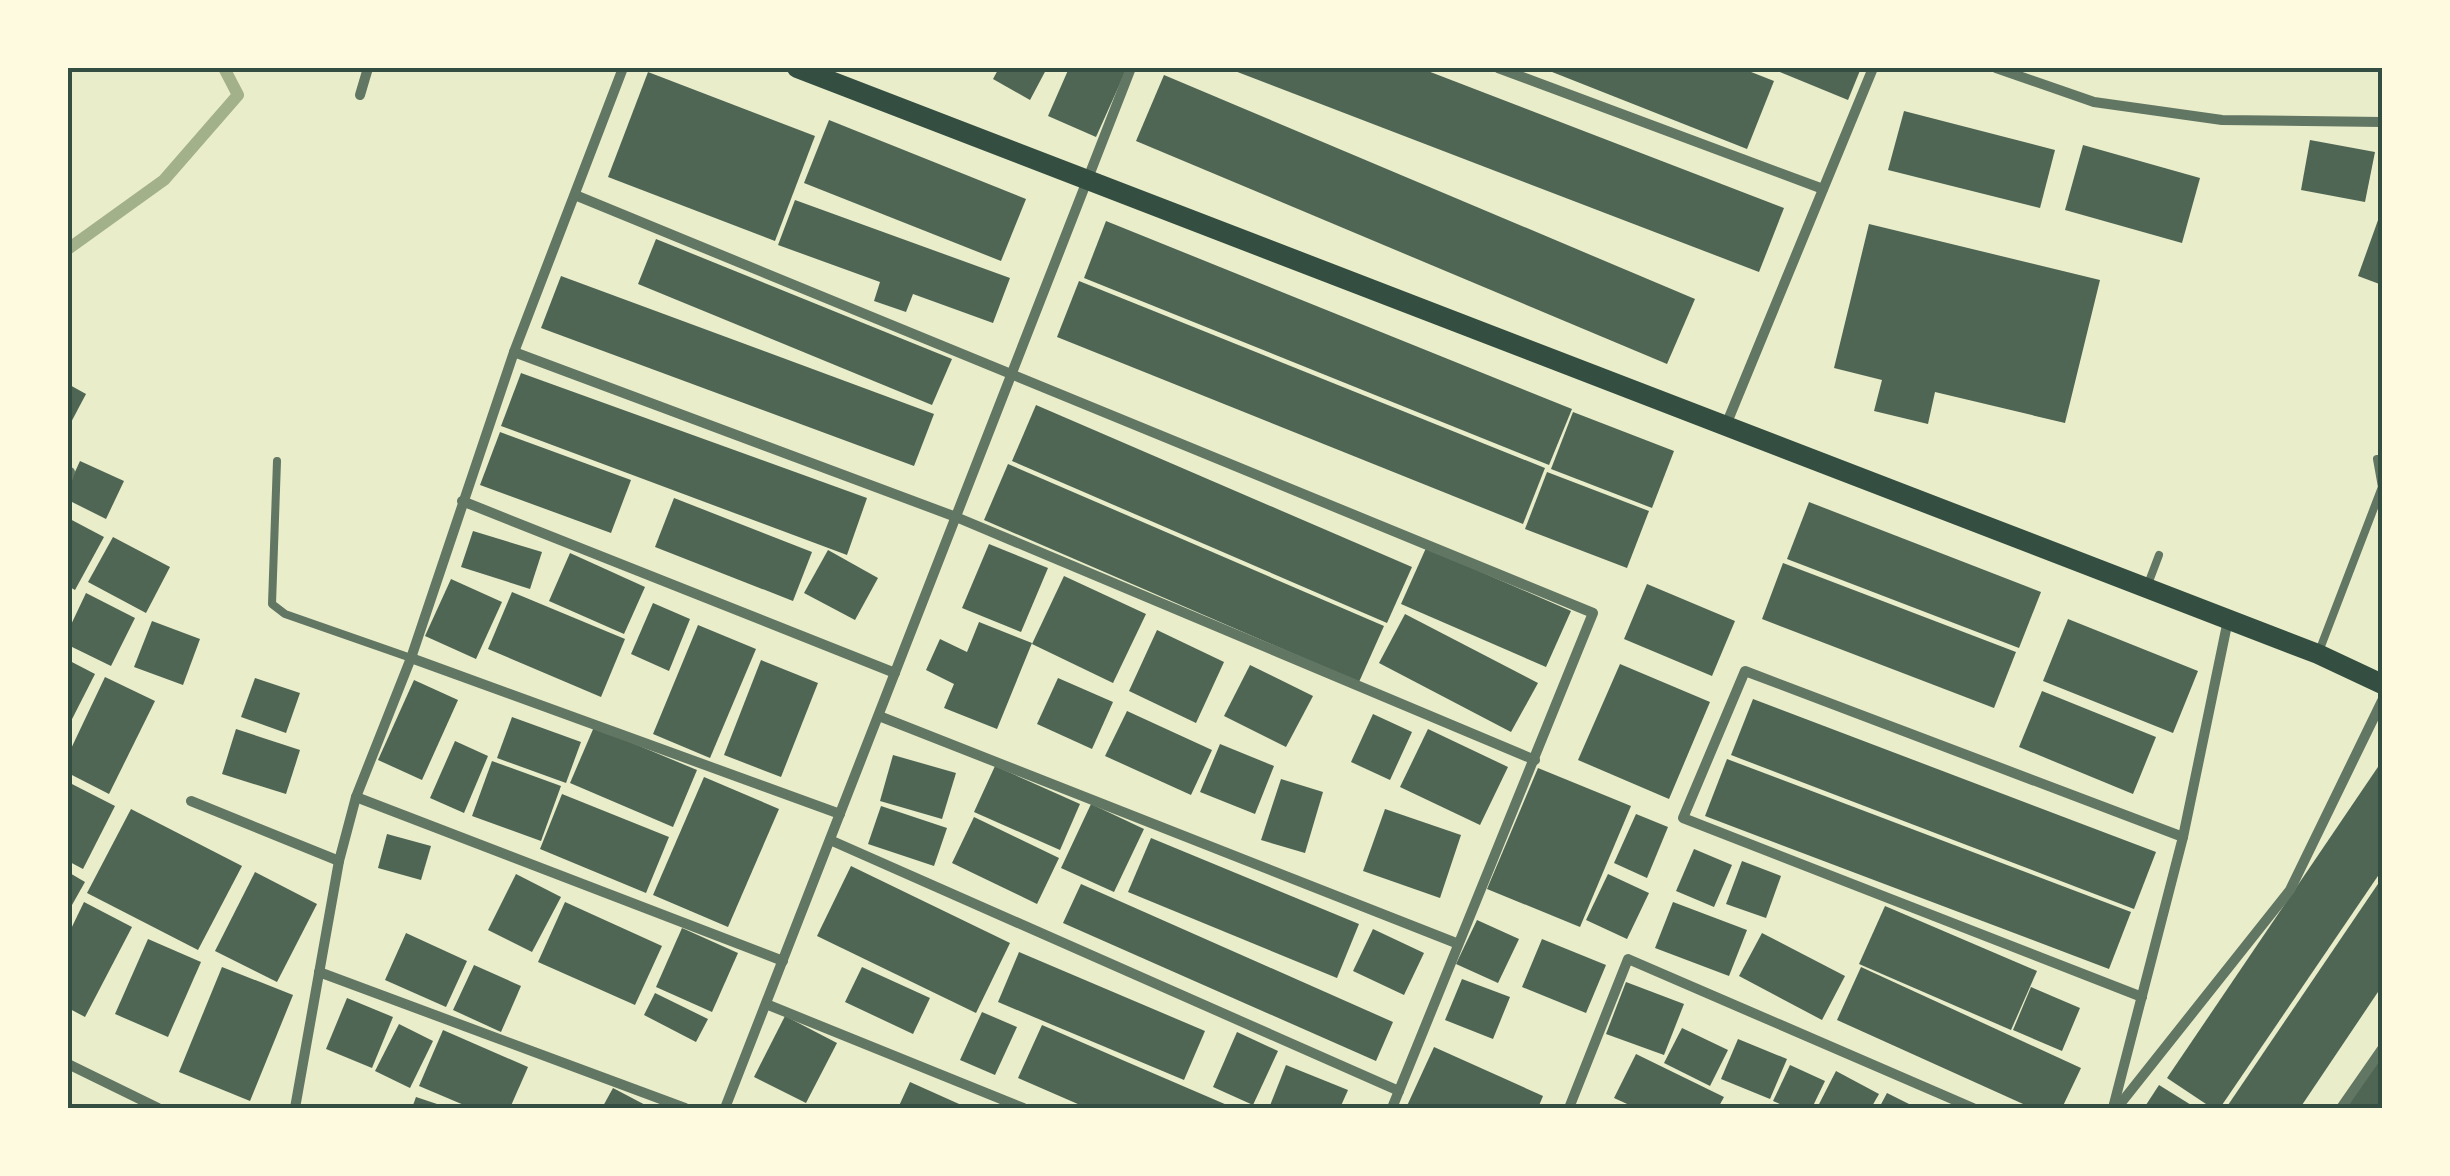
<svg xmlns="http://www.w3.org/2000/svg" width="2450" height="1176" viewBox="0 0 2450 1176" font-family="Literata,serif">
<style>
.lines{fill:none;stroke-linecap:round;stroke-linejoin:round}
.stream{stroke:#a3b18a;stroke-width:12}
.building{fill:#4f6655}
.service{stroke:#617663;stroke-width:8}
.minor{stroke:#617663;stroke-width:10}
.secondary{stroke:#344e41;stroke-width:20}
.neatline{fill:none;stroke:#344e41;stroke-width:4}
</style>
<rect width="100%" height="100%" fill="#e9edc9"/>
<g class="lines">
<polyline class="stream" points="68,249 164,180 238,95 224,68"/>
</g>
<g class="building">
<polygon points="999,68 1047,68 1030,100 993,79"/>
<polygon points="1069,68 1127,68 1096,137 1048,116"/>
<polygon points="1227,68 1420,68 1784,208 1759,272"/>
<polygon points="1542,68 1741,68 1774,81 1747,149"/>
<polygon points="1770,68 1861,68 1848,100"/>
<polygon points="648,72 815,136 775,241 608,177"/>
<polygon points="1164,75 1695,299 1667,364 1136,141"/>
<polygon points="1904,111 2055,150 2040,208 1888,170"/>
<polygon points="829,120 1026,199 1001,261 804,183"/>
<polygon points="2310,140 2375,152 2365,202 2301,190"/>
<polygon points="2083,145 2200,178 2182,243 2065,210"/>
<polygon points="795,200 1010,278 993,323 913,294 906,312 874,301 880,282 778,245"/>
<polygon points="2382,209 2382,285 2358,276"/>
<polygon points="1106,221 1572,409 1549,465 1084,278"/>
<polygon points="1869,224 2100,280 2065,423 1935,392 1928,424 1874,411 1882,380 1834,368"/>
<polygon points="656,239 952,359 932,405 638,284"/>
<polygon points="561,276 934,414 914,466 541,328"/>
<polygon points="1079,281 1545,468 1523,524 1057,337"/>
<polygon points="521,373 867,498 847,555 501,426"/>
<polygon points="68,384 86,394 68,428"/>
<polygon points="1036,405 1412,567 1387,623 1012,461"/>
<polygon points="1573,412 1674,451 1652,508 1551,469"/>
<polygon points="500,432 631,480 611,533 480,485"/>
<polygon points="80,461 124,481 106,519 68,500 68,487"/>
<polygon points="1008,464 1384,626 1359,682 984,520"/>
<polygon points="1547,472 1649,511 1627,568 1525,529"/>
<polygon points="674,498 812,552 793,601 655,547"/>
<polygon points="1809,502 2041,592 2019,648 1787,559"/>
<polygon points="68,518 104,537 75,590 68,586"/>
<polygon points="473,531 542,552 530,589 461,567"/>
<polygon points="113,537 170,567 146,613 88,582"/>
<polygon points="989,544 1048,568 1021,632 962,608"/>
<polygon points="1426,548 1571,611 1546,667 1401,604"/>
<polygon points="828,550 878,578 855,620 804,593"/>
<polygon points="570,553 645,587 624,634 549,601"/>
<polygon points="1783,563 2016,652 1994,708 1762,619"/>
<polygon points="1064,576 1146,614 1113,683 1032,644"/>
<polygon points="451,579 502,602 476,659 425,636"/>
<polygon points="1647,584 1735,621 1712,676 1624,639"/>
<polygon points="512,592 625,639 601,697 488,649"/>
<polygon points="86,593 135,618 111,666 68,645 68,631"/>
<polygon points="653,603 690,619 669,671 631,654"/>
<polygon points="1405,614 1538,683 1511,732 1379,663"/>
<polygon points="2068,619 2198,671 2173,733 2043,681"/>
<polygon points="152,621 200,639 183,685 134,667"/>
<polygon points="979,622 1032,643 997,729 944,708 954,684 926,670 940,639 967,652"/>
<polygon points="698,625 756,649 710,758 653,734"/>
<polygon points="1157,630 1224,662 1196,723 1129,691"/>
<polygon points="68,660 95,674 68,727"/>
<polygon points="761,660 818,683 781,777 724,755"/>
<polygon points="1620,664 1710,702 1669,799 1578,760"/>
<polygon points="1250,665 1313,696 1286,747 1224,716"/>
<polygon points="105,677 155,701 109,794 68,773 68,755"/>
<polygon points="255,678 300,693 286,733 241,717"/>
<polygon points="1058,678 1113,702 1092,749 1037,724"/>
<polygon points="414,680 458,700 422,780 378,760"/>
<polygon points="2042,691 2156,737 2133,794 2019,747"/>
<polygon points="1753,699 2156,852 2134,909 1731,755"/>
<polygon points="1127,711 1212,750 1191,795 1105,756"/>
<polygon points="1373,714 1412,732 1390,780 1351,762"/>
<polygon points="512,717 581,742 566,783 497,758"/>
<polygon points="594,727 697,770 673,827 570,783"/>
<polygon points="236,729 300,750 286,794 222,774"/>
<polygon points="1428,729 1508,767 1480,825 1400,787"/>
<polygon points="455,741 488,756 464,813 430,798"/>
<polygon points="1220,744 1274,766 1255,814 1200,792"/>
<polygon points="893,755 956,773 942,819 880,801"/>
<polygon points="1727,759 2131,912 2109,969 1705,816"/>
<polygon points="492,761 561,786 541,841 472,816"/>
<polygon points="2382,761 2382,870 2220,1108 2212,1108 2167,1078"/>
<polygon points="995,766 1080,804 1060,850 974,812"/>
<polygon points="1538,768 1631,806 1580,927 1487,889"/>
<polygon points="704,777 779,809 728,927 653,895"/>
<polygon points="1281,779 1323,792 1305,853 1261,840"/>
<polygon points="68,782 115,806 83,869 68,861"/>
<polygon points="562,794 669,837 646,893 540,849"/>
<polygon points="1091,804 1144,829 1114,892 1061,868"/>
<polygon points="881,806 947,828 934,866 868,844"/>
<polygon points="131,809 242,866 198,950 87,893"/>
<polygon points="1385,809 1461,835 1440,898 1363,871"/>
<polygon points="1636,814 1668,827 1647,878 1614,863"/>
<polygon points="974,817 1059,858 1037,904 952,863"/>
<polygon points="387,834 431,846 421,880 378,868"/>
<polygon points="1151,838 1359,924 1337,978 1128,892"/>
<polygon points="1694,849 1732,865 1714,907 1676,891"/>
<polygon points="1742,861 1781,876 1766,918 1726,904"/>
<polygon points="851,866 1010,943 976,1013 817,936"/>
<polygon points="68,872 85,882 68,912"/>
<polygon points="255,872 317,904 277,982 215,951"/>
<polygon points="516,874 561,897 532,952 488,930"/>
<polygon points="1608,874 1649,893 1627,939 1586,920"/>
<polygon points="2382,878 2382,986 2300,1108 2226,1108"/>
<polygon points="1081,884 1393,1022 1376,1061 1063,923"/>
<polygon points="84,902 132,927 85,1017 68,1008 68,935"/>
<polygon points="565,902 662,946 635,1005 538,962"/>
<polygon points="1673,902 1747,930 1729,976 1655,948"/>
<polygon points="1885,906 2037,971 2011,1030 1859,964"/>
<polygon points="1477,920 1519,939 1498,983 1456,964"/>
<polygon points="682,928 738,953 712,1012 656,987"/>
<polygon points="1373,929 1424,953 1404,995 1353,971"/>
<polygon points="406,933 467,961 446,1007 385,980"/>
<polygon points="1762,933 1845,976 1822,1020 1739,976"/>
<polygon points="148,939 201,962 168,1037 115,1014"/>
<polygon points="1542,939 1606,965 1586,1013 1522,987"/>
<polygon points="1019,952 1205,1031 1184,1080 998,1002"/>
<polygon points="474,965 521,986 501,1032 453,1010"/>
<polygon points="222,967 293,995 250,1101 179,1072"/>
<polygon points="862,967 930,998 913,1034 845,1002"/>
<polygon points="1861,967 2081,1068 2062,1108 2032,1108 1837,1020"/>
<polygon points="1462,979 1510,997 1493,1039 1445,1020"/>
<polygon points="1626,982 1684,1004 1664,1055 1606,1034"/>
<polygon points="2031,987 2080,1008 2062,1051 2013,1030"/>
<polygon points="655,993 708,1019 696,1042 644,1015"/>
<polygon points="347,998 393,1017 372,1068 326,1049"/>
<polygon points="982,1012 1017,1027 995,1075 960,1060"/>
<polygon points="785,1016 837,1043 806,1103 754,1077"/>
<polygon points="399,1024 433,1041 410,1088 375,1071"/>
<polygon points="1042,1025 1127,1062 1234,1108 1087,1108 1018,1078"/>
<polygon points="1682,1028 1728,1050 1710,1086 1664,1063"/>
<polygon points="443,1030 528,1067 510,1108 471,1108 419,1086"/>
<polygon points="1237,1032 1278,1051 1253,1105 1213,1087"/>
<polygon points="1738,1039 1787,1059 1770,1099 1721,1079"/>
<polygon points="1434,1047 1543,1096 1538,1108 1406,1108"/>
<polygon points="1636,1054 1724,1097 1718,1108 1636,1108 1614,1098"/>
<polygon points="2382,1055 2382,1108 2343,1108"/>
<polygon points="1286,1065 1348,1090 1340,1108 1269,1108"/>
<polygon points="1790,1065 1825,1081 1812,1108 1789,1108 1773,1101"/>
<polygon points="1836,1071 1879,1094 1871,1108 1817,1108"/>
<polygon points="910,1082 968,1108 898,1108"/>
<polygon points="2159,1085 2196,1108 2144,1108"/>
<polygon points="613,1088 651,1108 602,1108"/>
<polygon points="1887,1093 1917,1108 1879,1108"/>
<polygon points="416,1097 449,1108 412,1108"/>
</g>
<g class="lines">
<g class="service">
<polyline points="277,461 272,604 285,614 411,658"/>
<polyline points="2148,584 2159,555"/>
<polyline points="2318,654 2382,487 2377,459"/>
</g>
<g class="minor">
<polyline points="1498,68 1823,189"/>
<polyline points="1996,68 2094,102 2222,120 2382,122"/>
<polyline points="360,95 368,68"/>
<polyline points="575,195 1593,613 1392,1108"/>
<polyline points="514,352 956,517 1535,760"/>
<polyline points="1726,425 1873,68"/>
<polyline points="68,478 70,472"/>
<polyline points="462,501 895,673"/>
<polyline points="411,658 840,814"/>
<polyline points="879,716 1456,943"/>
<polyline points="356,797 783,961"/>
<polyline points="191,801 339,861"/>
<polyline points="830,840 1399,1091"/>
<polyline points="319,972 685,1108"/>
<polyline points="2142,997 1683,818 1745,671 2183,837"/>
<polyline points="766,1004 1023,1108"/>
<polyline points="68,1064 158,1108"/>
<polyline points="295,1108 339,861 356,797 411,658 514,352 623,68"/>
<polyline points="725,1108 1131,68"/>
<polyline points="1569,1108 1628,959 1973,1108"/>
<polyline points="2113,1108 2183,837 2228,620"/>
<polyline points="2117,1108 2290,890 2382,701"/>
<polyline points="2341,1108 2382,1049"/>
</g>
<polyline class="secondary" points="797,68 2318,654 2382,684"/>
</g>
<rect width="2450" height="1176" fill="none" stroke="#fefae0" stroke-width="140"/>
<rect x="70" y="70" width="2310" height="1036" class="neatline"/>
</svg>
